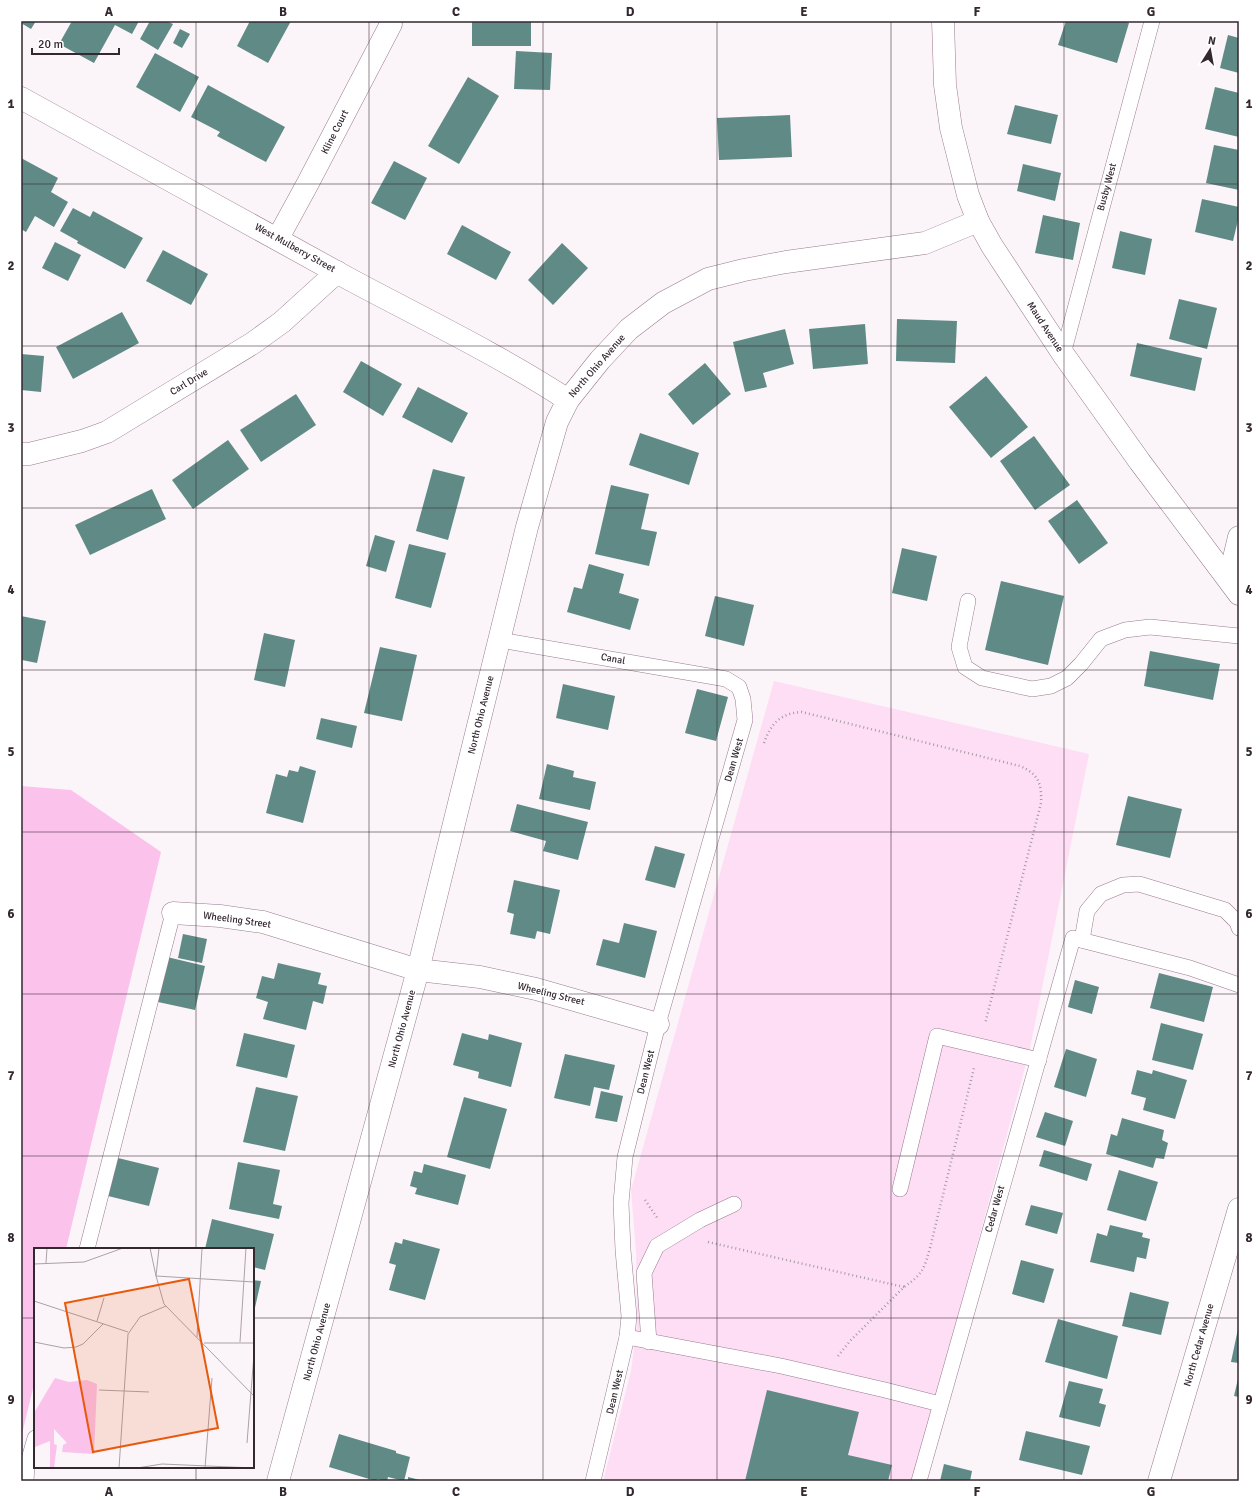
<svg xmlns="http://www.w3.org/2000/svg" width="1260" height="1502" viewBox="0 0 1260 1502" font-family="Signika,sans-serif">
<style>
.built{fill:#fedef5}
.green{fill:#fbc3ec}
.building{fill:#5f8a85}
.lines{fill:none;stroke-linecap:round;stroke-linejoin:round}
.lane-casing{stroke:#997b91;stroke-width:16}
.street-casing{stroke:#997b91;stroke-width:23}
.path{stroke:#a59ca2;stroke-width:2.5;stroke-dasharray:1 3;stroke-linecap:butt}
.lane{stroke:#fff;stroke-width:15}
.street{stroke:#fff;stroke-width:22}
.grid{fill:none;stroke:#332730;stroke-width:1;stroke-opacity:0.55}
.labels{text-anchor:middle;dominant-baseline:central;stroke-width:3;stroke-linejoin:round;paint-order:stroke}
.street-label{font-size:10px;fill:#332730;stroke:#fff}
.inset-road{fill:none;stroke:#aba2a9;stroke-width:1}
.view{fill:#e8590c;fill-opacity:0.15;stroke:#e8590c;stroke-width:2}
.inset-edge{fill:none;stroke:#332730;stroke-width:2}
.neatline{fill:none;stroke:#332730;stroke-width:1.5}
.grid-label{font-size:13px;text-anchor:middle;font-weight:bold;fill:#332730}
</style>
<rect width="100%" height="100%" fill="#fbf4f9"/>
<polygon class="built" points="774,681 1089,754 1029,1053 913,1481 603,1481 631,1371 637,1325 636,1252 631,1190"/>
<polygon class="green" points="21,786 71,790 161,852 66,1249 35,1249 35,1380 21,1438"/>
<g class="building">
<polygon points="21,21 36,21 31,29 21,23"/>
<polygon points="72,21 139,21 132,34 115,25 94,63 59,44"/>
<polygon points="150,21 166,21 173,24 158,50 140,39"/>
<polygon points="250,21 291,21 268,63 237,46"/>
<rect x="472" y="21" width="59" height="25"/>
<polygon points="1066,21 1123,21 1129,23 1117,63 1058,45"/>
<polygon points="180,29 190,34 182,48 173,43"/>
<polygon points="1228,35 1239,38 1239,73 1220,68"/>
<polygon points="516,51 552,53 550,90 514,89"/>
<polygon points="155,53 199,77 180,112 136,87"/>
<polygon points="468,77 499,96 459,164 428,146"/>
<polygon points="208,85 285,127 266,162 217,136 220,132 191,117"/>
<polygon points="1215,87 1239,93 1239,137 1205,129"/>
<polygon points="1015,105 1058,115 1051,144 1007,134"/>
<polygon points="790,115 792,157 719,160 717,118"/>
<polygon points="1214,145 1239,150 1239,190 1206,183"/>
<polygon points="21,158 58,178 51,192 68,202 54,227 35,216 26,232 21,229"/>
<polygon points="394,161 427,178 405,220 371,203"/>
<polygon points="1023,164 1061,173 1055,201 1017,191"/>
<polygon points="1202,199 1239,207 1239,216 1233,241 1195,232"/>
<polygon points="73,208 90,217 93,211 143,238 125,269 77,243 78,241 60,231"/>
<polygon points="1043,215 1080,223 1073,260 1035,253"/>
<polygon points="462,225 511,252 496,280 447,254"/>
<polygon points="1120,231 1152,239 1145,275 1112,268"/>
<polygon points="55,242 81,255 68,281 42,268"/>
<polygon points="562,243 588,268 553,305 528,280"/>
<polygon points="163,250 208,274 191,305 146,281"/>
<polygon points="1179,299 1217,308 1207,349 1169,339"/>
<polygon points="122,312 139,343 73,379 56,347"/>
<polygon points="897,319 957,321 955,363 896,361"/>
<polygon points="865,324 868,364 813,369 809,329"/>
<polygon points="785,329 794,364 763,373 767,387 745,392 733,342"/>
<polygon points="1137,343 1202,358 1195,391 1130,376"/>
<polygon points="21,354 44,356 41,392 21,390"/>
<polygon points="361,361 402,384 383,416 343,392"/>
<polygon points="705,363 731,394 693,425 668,394"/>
<polygon points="986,376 1028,427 991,458 949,407"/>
<polygon points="418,387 468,413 452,443 402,417"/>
<polygon points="296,394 316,425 261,462 240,430"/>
<polygon points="640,433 699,453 689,485 629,465"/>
<polygon points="1034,436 1070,485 1035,510 1000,461"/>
<polygon points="228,440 249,469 193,509 172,480"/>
<polygon points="433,469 465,477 448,540 416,531"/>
<polygon points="611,485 649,494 641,529 657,532 649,566 595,554"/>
<polygon points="152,489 166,519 90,555 75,525"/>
<polygon points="1077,500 1108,543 1079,564 1048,521"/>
<polygon points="375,535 395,541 386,572 366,566"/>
<polygon points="409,544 446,553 431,608 395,598"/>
<polygon points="902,548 937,556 927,601 892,593"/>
<polygon points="589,564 624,574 619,593 639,599 630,630 567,612 574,587 582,589"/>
<polygon points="1001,581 1064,596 1048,665 985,650"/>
<polygon points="715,596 754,605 744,646 705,636"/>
<polygon points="21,616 46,621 37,663 22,660 21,663"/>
<polygon points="264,633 295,640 285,687 254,680"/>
<polygon points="380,647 417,655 402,721 364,713"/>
<polygon points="1150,651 1220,664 1213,700 1144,686"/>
<polygon points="563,684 615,696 608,730 556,718"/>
<polygon points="697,689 728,697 716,741 685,733"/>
<polygon points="321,718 357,726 352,748 316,739"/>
<polygon points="547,764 574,771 573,777 596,782 590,810 539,799"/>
<polygon points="300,766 316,771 303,823 266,813 276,774 287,777 289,770 298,772"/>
<polygon points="1128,796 1182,809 1170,858 1116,845"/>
<polygon points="517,804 588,822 578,860 543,851 546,841 510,831"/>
<polygon points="655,846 685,854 675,888 645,880"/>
<polygon points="514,880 560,890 550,934 537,931 535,939 510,934 514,914 507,912"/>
<polygon points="624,923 657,931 645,978 596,965 603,939 619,943"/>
<polygon points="183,934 207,939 202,963 178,958"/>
<polygon points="167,957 205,966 195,1010 158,1002"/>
<polygon points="278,963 321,973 318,984 327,986 323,1004 313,1001 306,1030 263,1019 268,1002 256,998 262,976 274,979"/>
<polygon points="1159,973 1213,987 1204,1022 1150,1008"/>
<polygon points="1075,980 1099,987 1092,1014 1068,1007"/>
<polygon points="1161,1023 1203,1034 1193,1070 1152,1060"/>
<polygon points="244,1033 295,1045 287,1078 236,1066"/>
<polygon points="462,1033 488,1040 489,1034 522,1043 511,1087 478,1078 479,1072 453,1065"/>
<polygon points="1066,1049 1097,1059 1086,1097 1054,1087"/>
<polygon points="565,1054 615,1065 609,1090 594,1087 590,1106 554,1098"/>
<polygon points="1137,1070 1152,1074 1153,1070 1187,1080 1175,1119 1143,1110 1146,1098 1131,1094"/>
<polygon points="256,1087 298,1096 285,1151 243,1142"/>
<polygon points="601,1091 623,1096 617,1122 595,1118"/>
<polygon points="464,1097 507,1109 490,1169 447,1157"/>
<polygon points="1045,1112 1073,1121 1065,1146 1036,1137"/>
<polygon points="1122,1118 1164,1130 1162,1140 1168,1143 1164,1159 1156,1158 1153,1168 1106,1154 1111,1134 1117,1136"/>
<polygon points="1044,1150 1092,1164 1087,1181 1039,1166"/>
<polygon points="118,1158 159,1168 149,1206 108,1196"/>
<polygon points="238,1162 280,1170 273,1204 282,1206 279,1219 229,1209"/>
<polygon points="424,1164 466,1175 458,1205 415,1194 417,1188 410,1186 414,1171 422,1173"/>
<polygon points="1119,1170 1158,1182 1146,1221 1107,1210"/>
<polygon points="1031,1205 1063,1213 1057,1234 1025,1225"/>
<polygon points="212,1219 274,1234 265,1270 253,1267 253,1249 205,1249"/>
<polygon points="1110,1225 1143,1233 1142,1237 1150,1239 1146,1259 1137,1257 1134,1272 1090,1262 1097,1233 1107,1236"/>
<polygon points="403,1239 440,1249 425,1300 389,1290 396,1265 389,1263 395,1242 402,1244"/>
<polygon points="1021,1260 1054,1269 1044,1303 1012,1294"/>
<polygon points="253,1280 261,1281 254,1312 253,1312"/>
<polygon points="1130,1292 1169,1302 1161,1335 1122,1326"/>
<polygon points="1058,1319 1118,1336 1107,1379 1045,1362"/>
<polygon points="1238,1329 1239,1329 1239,1363 1231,1362"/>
<polygon points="1238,1379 1239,1379 1239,1397 1234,1396"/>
<polygon points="1069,1381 1103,1389 1099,1403 1106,1405 1100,1427 1059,1417"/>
<polygon points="767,1390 859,1412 848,1455 892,1465 888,1481 745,1481"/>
<polygon points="1026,1431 1090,1446 1082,1475 1019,1460"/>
<polygon points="339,1434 396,1451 396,1453 410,1457 404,1481 388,1477 387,1481 377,1479 376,1481 329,1467"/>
<polygon points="944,1464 972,1471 970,1481 940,1481"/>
<polygon points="408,1477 420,1480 420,1481 408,1481"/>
</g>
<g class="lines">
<defs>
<g id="lane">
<polyline points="1063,354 1152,21"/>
<polyline points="968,601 959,647 965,667 982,678 1032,689 1051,686 1067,678 1081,664 1101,639 1125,630 1150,627 1239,636"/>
<polyline points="500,640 726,679 739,687 743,699 745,720 658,1024 625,1157 621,1203 623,1250 629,1316 627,1337 593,1481"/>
<polyline points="1082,940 1087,911 1101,894 1123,885 1139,884 1225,910 1237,922 1239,928"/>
<polyline points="900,1189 937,1036 1039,1060"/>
<polyline points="87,1249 173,913"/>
<polyline points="627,1337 781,1366 885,1390 940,1404"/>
<polyline points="649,1342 644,1273 657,1246 700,1220 734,1204"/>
<polyline points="26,1481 27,1466 35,1438"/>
<polyline points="919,1481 1073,938 1190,968 1239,985"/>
</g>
<g id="street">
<polyline points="943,21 945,85 951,128 968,195 978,221 992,246 1063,354 1140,462 1239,594"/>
<path d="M21 98C131 158 241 220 351 280 424 319 499 355 568 400"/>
<polyline points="278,238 308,183 391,24"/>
<polyline points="21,454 29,454 82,441 107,432 253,343 282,322 337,272"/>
<polyline points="1229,579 1239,537"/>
<polyline points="173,913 220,916 263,922 418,970 480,977 536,989 658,1024"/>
<polyline points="278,1481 418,970 527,527 557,422 568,400 600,360 629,329 663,303 708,279 744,270 786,262 925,243 978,221"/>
<polyline points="1159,1481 1239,1209"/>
</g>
</defs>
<use href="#lane" class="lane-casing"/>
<use href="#street" class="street-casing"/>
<g class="path">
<path d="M764 743C771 723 781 713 802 712L1020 766C1038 774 1042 783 1041 803L985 1024"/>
<polyline points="645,1200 658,1219"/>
<polyline points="708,1242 904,1287"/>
<path d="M838 1356 850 1341 904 1287C923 1274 924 1269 930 1248L974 1068"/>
</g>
<use href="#lane" class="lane"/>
<use href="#street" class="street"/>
</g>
<path class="grid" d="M196 21V1249M369 21V1481M543 21V1481M717 21V1481M891 21V1481M1064 21V1481M21 184H1239M21 346H1239M21 508H1239M21 670H1239M21 832H1239M21 994H1239M21 1156H1239M21 1318H35M253 1318H1239M196 1467V1481"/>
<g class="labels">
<g class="street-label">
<text transform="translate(335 132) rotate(-63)">Kline Court</text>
<text transform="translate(1107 187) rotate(-75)">Busby West</text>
<text transform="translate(295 248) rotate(29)">West Mulberry Street</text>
<text transform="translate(1045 327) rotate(57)">Maud Avenue</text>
<text transform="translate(597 366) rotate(-49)">North Ohio Avenue</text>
<text transform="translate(189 382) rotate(-31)">Carl Drive</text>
<text transform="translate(613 659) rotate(10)">Canal</text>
<text transform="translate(481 715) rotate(-76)">North Ohio Avenue</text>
<text transform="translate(734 760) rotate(-74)">Dean West</text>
<text transform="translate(237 920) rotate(8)">Wheeling Street</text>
<text transform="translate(551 994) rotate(14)">Wheeling Street</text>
<text transform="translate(402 1029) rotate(-75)">North Ohio Avenue</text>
<text transform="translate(646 1072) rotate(-76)">Dean West</text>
<text transform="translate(995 1209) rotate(-74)">Cedar West</text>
<text transform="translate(317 1342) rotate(-75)">North Ohio Avenue</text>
<text transform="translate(1199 1345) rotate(-74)">North Cedar Avenue</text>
<text transform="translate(615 1392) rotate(-77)">Dean West</text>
</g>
</g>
<g transform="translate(34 1248)">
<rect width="220" height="220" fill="#fbf4f9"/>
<path d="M21 130 35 134 53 132 63 136 60 206 28 204 29 197 33 195 20 181V196L23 197 20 220H16V193L1 199 0 218V165Z" fill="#fbc3ec"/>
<path class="inset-road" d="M116 0 122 28 220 34M125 0 122 28 130 56 220 148M12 15 13 0M0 16 50 14 89 0M0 53 94 84M63 73 70 50M163 89 168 0M0 94 30 100 42 99 49 96 69 76M206 94 212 0M170 95H220M65 142 115 144M213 195 220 106M85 220 94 86 106 69 132 58M103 220 128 216 220 220M171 220 178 130"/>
<path class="view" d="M155 31 184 180 59 204 31 55Z"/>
<rect width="220" height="220" class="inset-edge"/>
</g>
<rect width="1260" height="1502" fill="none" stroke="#ffffff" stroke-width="44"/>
<g transform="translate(1210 50) rotate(11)" stroke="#ffffff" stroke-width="3" paint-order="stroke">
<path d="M0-3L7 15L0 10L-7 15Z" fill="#332730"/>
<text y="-6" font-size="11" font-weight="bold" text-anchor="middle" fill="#332730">N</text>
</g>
<path d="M32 48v6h87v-6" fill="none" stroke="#332730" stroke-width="2"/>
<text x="38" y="48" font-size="12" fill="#332730" stroke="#ffffff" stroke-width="3" paint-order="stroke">20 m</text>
<rect x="22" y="22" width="1216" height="1458" class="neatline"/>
<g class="grid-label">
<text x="109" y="16">A</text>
<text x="283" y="16">B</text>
<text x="456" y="16">C</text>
<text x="630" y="16">D</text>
<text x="804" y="16">E</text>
<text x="977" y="16">F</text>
<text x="1151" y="16">G</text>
<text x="11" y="108">1</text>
<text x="1249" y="108">1</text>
<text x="11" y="270">2</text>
<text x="1249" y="270">2</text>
<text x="11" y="432">3</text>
<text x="1249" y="432">3</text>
<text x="11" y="594">4</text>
<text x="1249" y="594">4</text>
<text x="11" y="756">5</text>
<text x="1249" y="756">5</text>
<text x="11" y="918">6</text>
<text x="1249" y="918">6</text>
<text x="11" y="1080">7</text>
<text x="1249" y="1080">7</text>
<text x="11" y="1242">8</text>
<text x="1249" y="1242">8</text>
<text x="11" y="1404">9</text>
<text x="1249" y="1404">9</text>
<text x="109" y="1496">A</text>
<text x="283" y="1496">B</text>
<text x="456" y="1496">C</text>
<text x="630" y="1496">D</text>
<text x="804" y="1496">E</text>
<text x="977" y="1496">F</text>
<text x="1151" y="1496">G</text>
</g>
</svg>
